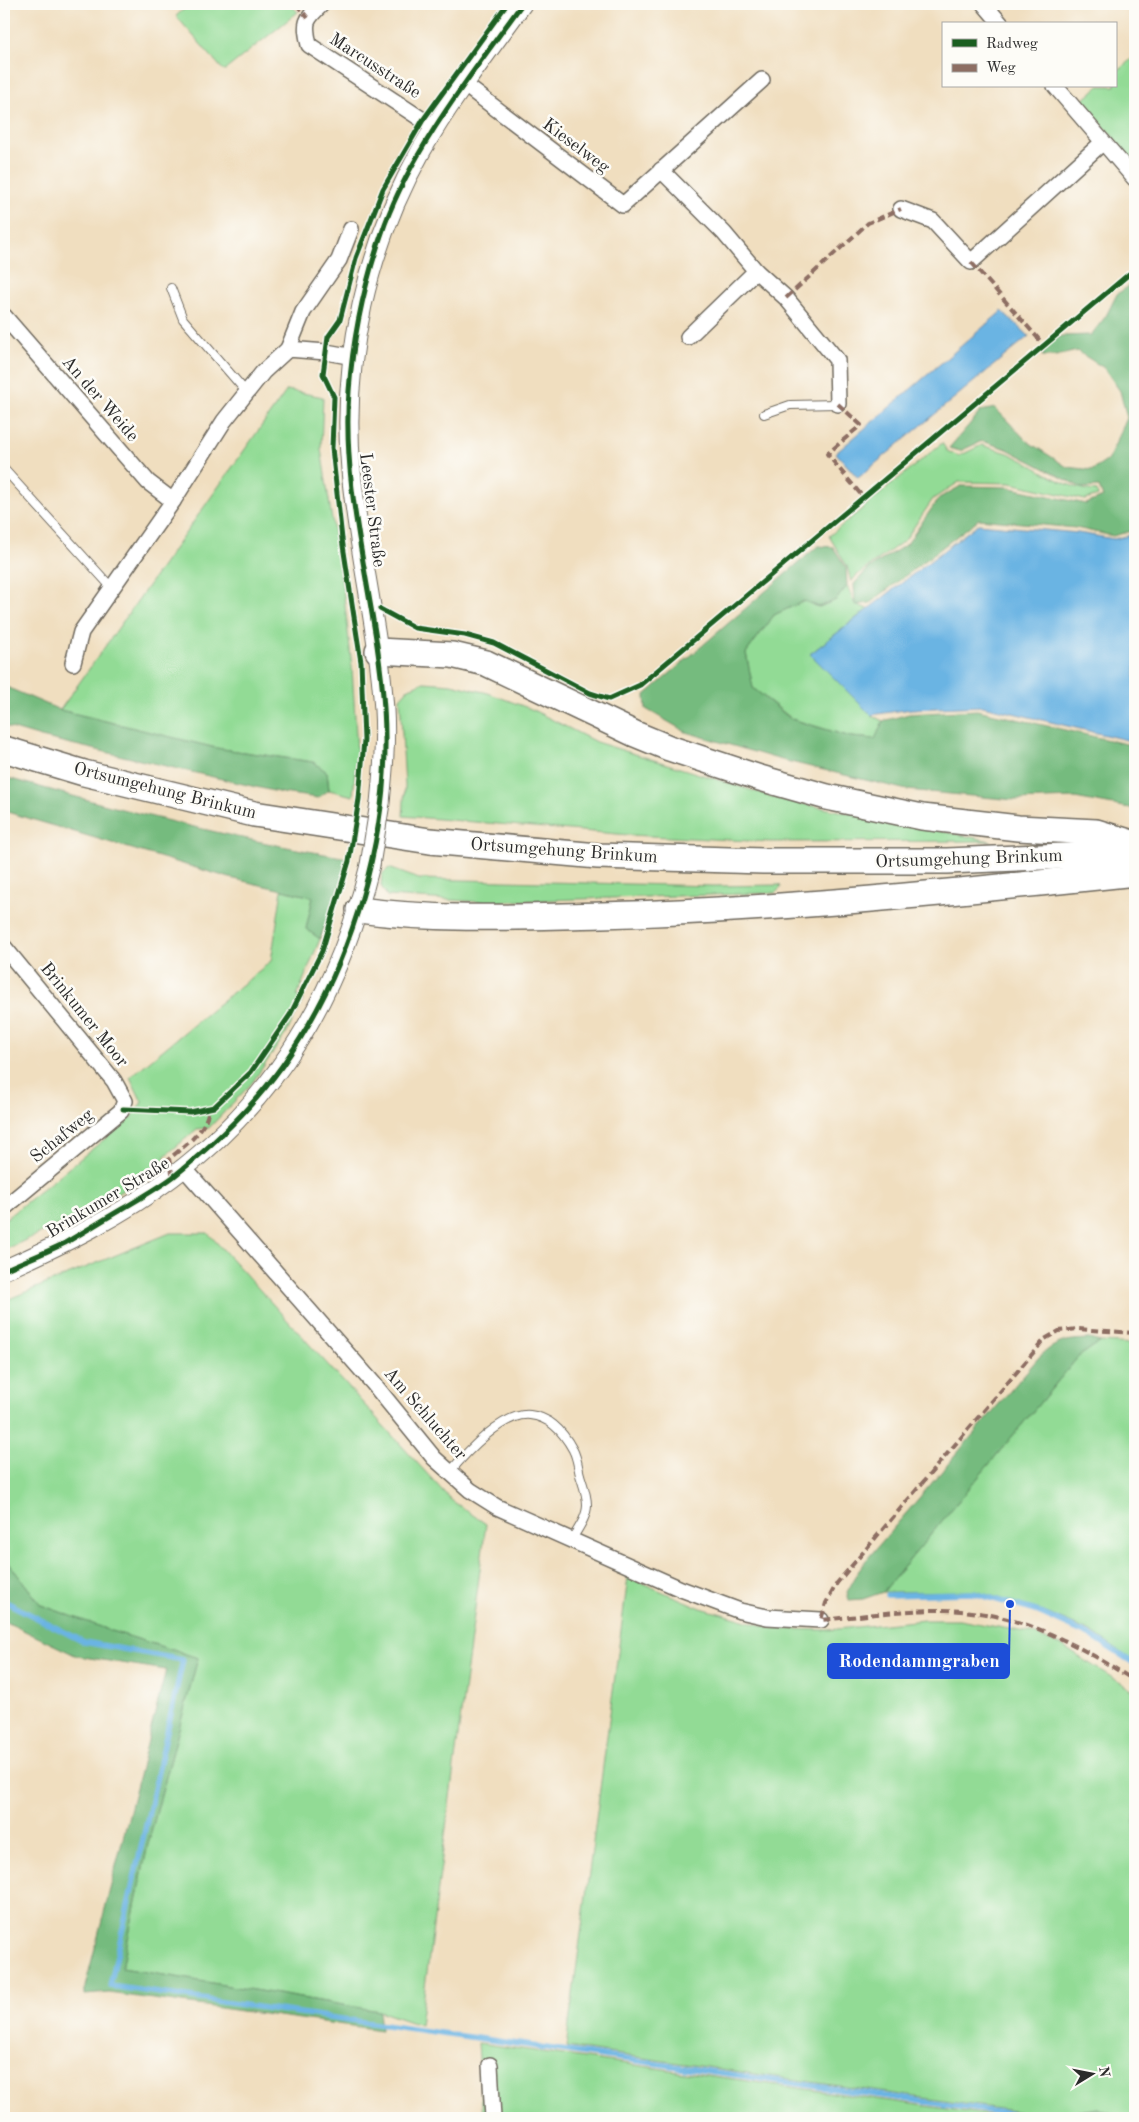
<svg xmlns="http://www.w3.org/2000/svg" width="1139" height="2122" viewBox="0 0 1139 2122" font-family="'Old Standard TT',serif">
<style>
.green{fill:#92db95;stroke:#5e8360}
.forest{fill:#75bb7e;stroke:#507354}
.water{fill:#6bb4e3;stroke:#4b7087}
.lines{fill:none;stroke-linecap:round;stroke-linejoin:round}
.stream{stroke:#6bb4e3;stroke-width:5.5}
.service-casing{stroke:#706a5f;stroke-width:10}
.minor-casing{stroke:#706a5f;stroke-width:18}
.tertiary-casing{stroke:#706a5f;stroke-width:21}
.trunk-casing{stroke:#706a5f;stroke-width:28}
.service{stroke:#fff;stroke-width:8}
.minor{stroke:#fff;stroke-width:15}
.tertiary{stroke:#fff;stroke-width:19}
.trunk{stroke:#fff;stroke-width:25}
.tertiary-bridge-casing{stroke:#706a5f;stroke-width:21;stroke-linecap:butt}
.tertiary-bridge{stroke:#fff;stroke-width:19}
.quiet{stroke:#8d6e63;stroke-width:4;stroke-dasharray:8 4;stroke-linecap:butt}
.cycleway-casing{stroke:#fdfcf7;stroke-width:8}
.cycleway{stroke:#1b5e20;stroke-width:5}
.labels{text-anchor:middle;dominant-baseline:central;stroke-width:5;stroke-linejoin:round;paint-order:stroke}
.street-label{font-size:18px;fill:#2b2b2b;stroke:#fdfcf7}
.leader{fill:none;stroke:#1d4ed8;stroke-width:2}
.callout-dot{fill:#1d4ed8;stroke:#fdfcf7;stroke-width:2}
.callout{fill:#1d4ed8;stroke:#1d4ed8;stroke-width:2}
.callout-label{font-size:19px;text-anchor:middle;font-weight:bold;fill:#fff}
</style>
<rect width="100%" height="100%" fill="#fdfcf7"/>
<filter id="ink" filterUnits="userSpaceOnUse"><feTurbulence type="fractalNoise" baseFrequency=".02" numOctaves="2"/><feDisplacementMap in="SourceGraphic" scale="10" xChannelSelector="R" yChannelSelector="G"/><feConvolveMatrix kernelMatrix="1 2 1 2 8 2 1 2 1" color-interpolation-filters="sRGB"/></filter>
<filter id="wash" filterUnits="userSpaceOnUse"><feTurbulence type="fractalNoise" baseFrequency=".0096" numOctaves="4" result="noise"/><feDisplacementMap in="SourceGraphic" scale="20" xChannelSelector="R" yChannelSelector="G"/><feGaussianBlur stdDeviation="1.12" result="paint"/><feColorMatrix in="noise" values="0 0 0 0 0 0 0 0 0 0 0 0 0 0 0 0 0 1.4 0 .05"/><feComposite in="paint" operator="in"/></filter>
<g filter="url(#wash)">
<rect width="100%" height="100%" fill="#f0debf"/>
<g class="green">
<polygon points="190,4 290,4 298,12 224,71 176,16"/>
<polygon points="1135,56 1135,163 1082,101 1099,86 1115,86 1115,73"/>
<polygon points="287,390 323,397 321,449 344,596 352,667 357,751 353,796 329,790 327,772 313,762 216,748 60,710"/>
<path d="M942 443 947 451 959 456 982 445C990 448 999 450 1008 453 1040 467 1060 488 1097 491L1098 496 1085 500 1011 483 959 482 933 499 905 540 856 576 851 582 847 566 829 536Z"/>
<polygon points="847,586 855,604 868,609 810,654 871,715 883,721 876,739 851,737 792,719 753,688 746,653 774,615 804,601 819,607 836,600"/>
<polygon points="424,682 451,684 488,693 531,709 596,742 783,800 991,841 771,842 629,835 403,816 405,786 400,698 409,688"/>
<polygon points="389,868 419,879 714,886 780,885 781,888 775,893 481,902 387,896 381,886 382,874"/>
<polygon points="282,890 313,897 306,929 320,939 297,996 303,1000 287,1032 252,1083 209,1128 197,1129 165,1156 163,1165 93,1209 4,1250 4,1220 132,1117 142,1102 130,1077 271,961"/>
<polygon points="170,1233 208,1233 451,1500 486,1524 420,2025 379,2011 122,1968 148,1844 198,1658 112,1631 41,1605 4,1557 4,1301"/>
<polygon points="1100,1342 1135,1344 1135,1662 1091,1632 1037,1609 975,1591 883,1592 1078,1357"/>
<polygon points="628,1577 701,1608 776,1629 828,1630 924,1620 959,1620 1031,1633 1062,1646 1135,1692 1135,2118 1120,2118 1098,2108 1049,2116 566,2047"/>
<polygon points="478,2043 1011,2118 483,2118"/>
</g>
<g class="forest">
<polygon points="1135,282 1135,530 1113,536 1076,528 979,519 870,603 855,605 854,584 869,568 907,544 939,498 961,486 1007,487 1086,504 1103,497 1099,487 1082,488 1007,449 982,441 960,451 949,448 981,411 995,408 1027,441 1067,467 1093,470 1108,460 1127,418 1120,391 1104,368 1077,351 1056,356 1042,356 1049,341 1061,336 1091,335 1106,316 1117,294"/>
<polygon points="818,546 833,547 846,567 847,586 836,600 819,607 804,601 774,615 746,653 753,688 791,719 851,737 875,739 883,721 909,714 977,710 1135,746 1135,809 1075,798 1015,800 907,790 778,759 686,732 646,709 645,695"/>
<polygon points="4,686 60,710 216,748 313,762 327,772 329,790 318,798 282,793 41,737 4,726"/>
<path d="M4 777C118 809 231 839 348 858L343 879 320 939 306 929 313 897 230 878 4 811Z"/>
<path d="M1089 1339 1100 1342 1078 1357 883 1592 863 1599 849 1600 847 1592 862 1565 1039 1357C1057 1341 1065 1340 1089 1339Z"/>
<polygon points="4,1557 41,1605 112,1631 198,1658 148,1844 122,1968 379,2011 381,2030 109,1993 85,1995 85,1987 166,1670 77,1656 4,1621"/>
<polygon points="1098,2108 1120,2118 1048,2118 1049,2116"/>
</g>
<g class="water">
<polygon points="1002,311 1029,336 858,478 836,453"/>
<polygon points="978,524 1078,533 1114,539 1135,534 1135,742 983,706 911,709 871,715 810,654"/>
</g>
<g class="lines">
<g class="stream">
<polyline points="887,1595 973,1593 1036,1611 1089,1635 1135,1664"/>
<polyline points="4,1601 84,1642 183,1660 110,1986 1039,2118"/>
</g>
</g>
</g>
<g filter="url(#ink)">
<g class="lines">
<defs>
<g id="service">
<polyline points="171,288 183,319 248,394"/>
<polyline points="764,414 790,405 838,404"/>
<polyline points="4,469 112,588"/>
<path d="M449 1473C465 1454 503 1412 530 1415 550 1417 564 1433 573 1450 577 1457 578 1467 580 1475 583 1485 587 1494 587 1505 587 1517 578 1529 572 1539"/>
</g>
<g id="minor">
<path d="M322 4C305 20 304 22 309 45L435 128"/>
<polyline points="984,4 1001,24"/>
<polyline points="465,85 623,205 762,80"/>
<polyline points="1055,86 1135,179"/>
<polyline points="661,170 724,233 756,271 786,298 837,360 838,404"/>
<polyline points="901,209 933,221 971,262 1103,142"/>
<polyline points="4,316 148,482 173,501"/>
<polyline points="688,337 756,271"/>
<polyline points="288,349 303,312 339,260 351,229"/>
<polyline points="73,663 81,632 173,501 224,421 263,372 288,349 326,352 354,357"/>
<polyline points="4,947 114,1081 125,1101 121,1111 4,1208"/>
<polyline points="183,1167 373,1383 434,1458 470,1490 497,1507 681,1589 740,1611 767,1617 821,1620"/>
<polyline points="490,2065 493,2118"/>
</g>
<g id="tertiary">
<path d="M380 803C383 772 386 741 384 710 379 629 358 550 351 470 341 360 367 247 421 151 450 100 488 51 522 4"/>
<path d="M4 1270C62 1244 121 1216 172 1177 278 1098 339 992 370 865"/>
</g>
<g id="trunk">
<polyline points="378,651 452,655 486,663 635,734 669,748 760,778 827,797 922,817 1018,828 1096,832 1135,844"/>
<polyline points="4,749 84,773 254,814 430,841 598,856 763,861 947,861 1135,853"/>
<path d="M359 910C439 921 521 917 601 915 780 910 958 892 1135 873"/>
</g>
</defs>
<use href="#service" class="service-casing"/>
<use href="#minor" class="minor-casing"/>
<use href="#tertiary" class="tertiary-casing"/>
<use href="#trunk" class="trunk-casing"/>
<use href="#service" class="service"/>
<use href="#minor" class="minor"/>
<use href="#tertiary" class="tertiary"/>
<use href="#trunk" class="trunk"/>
<defs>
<polyline id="tertiary-bridge" points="370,865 380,803"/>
</defs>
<use href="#tertiary-bridge" class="tertiary-bridge-casing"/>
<use href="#tertiary-bridge" class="tertiary-bridge"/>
<g class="quiet">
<polyline points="296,4 308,18"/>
<polyline points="971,262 1043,344"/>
<polyline points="786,298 868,223 901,209"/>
<polyline points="838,404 861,425 827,454 863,497"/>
<path d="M173 1177 169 1159C186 1144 206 1132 209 1108"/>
<path d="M1135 1333 1078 1329 1059 1331 1045 1339 837 1583 826 1603 821 1620C867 1616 915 1607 961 1611 1026 1616 1081 1646 1135 1681"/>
</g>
<defs>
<g id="cycleway">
<polyline points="380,609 415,628 465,635 494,643 590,693 609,699 640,685 1135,269"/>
<polyline points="123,1109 190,1112 214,1107 251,1072 290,1015 322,951 349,861 359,799 364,740 361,662 342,539 332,448 334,397 323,374 328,337 340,320 356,258 383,189 423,120 507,4"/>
<path d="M4 1270C24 1261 45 1253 65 1243 84 1232 103 1220 122 1209 139 1199 157 1189 173 1177 213 1145 252 1108 282 1066 353 966 392 831 384 708 377 602 341 497 349 391 353 335 366 277 385 224 414 146 474 71 522 4"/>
</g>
</defs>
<use href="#cycleway" class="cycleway-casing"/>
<use href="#cycleway" class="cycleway"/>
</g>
</g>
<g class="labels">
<g class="street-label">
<text transform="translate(375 66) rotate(33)">Marcusstraße</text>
<text transform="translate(576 146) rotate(37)">Kieselweg</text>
<text transform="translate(100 399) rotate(49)">An der Weide</text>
<text transform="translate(372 510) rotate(83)">Leester Straße</text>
<text transform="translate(165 791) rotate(14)">Ortsumgehung Brinkum</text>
<text transform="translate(564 851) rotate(4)">Ortsumgehung Brinkum</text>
<text transform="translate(969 859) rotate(-2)">Ortsumgehung Brinkum</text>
<text transform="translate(84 1015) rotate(51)">Brinkumer Moor</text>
<text transform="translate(62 1136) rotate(-39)">Schafweg</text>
<text transform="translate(108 1198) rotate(-31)">Brinkumer Straße</text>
<text transform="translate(425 1414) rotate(49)">Am Schluchter</text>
</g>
</g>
<path class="leader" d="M1010 1604L1009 1661"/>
<circle class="callout-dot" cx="1010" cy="1604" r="5"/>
<rect class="callout" x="828" y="1644" width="181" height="34" rx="5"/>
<g class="callout-label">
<text x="919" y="1667">Rodendammgraben</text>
</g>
<rect width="1139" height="2122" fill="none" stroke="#fdfcf7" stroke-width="20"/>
<rect x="942" y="22" width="175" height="65" fill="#fdfcf7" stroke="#a9a8a5"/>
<rect x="952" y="39" width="25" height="8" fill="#1b5e20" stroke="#a9a8a5"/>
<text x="986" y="48" font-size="15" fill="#2b2b2b">Radweg</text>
<rect x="952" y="64" width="25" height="8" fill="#8d6e63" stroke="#a9a8a5"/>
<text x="986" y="72" font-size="15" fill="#2b2b2b">Weg</text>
<g transform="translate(1092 2074) rotate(80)" stroke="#fdfcf7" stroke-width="4" paint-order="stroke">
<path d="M0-4L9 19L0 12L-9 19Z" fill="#2b2b2b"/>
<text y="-8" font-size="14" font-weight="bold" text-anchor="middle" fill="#2b2b2b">N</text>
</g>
</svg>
